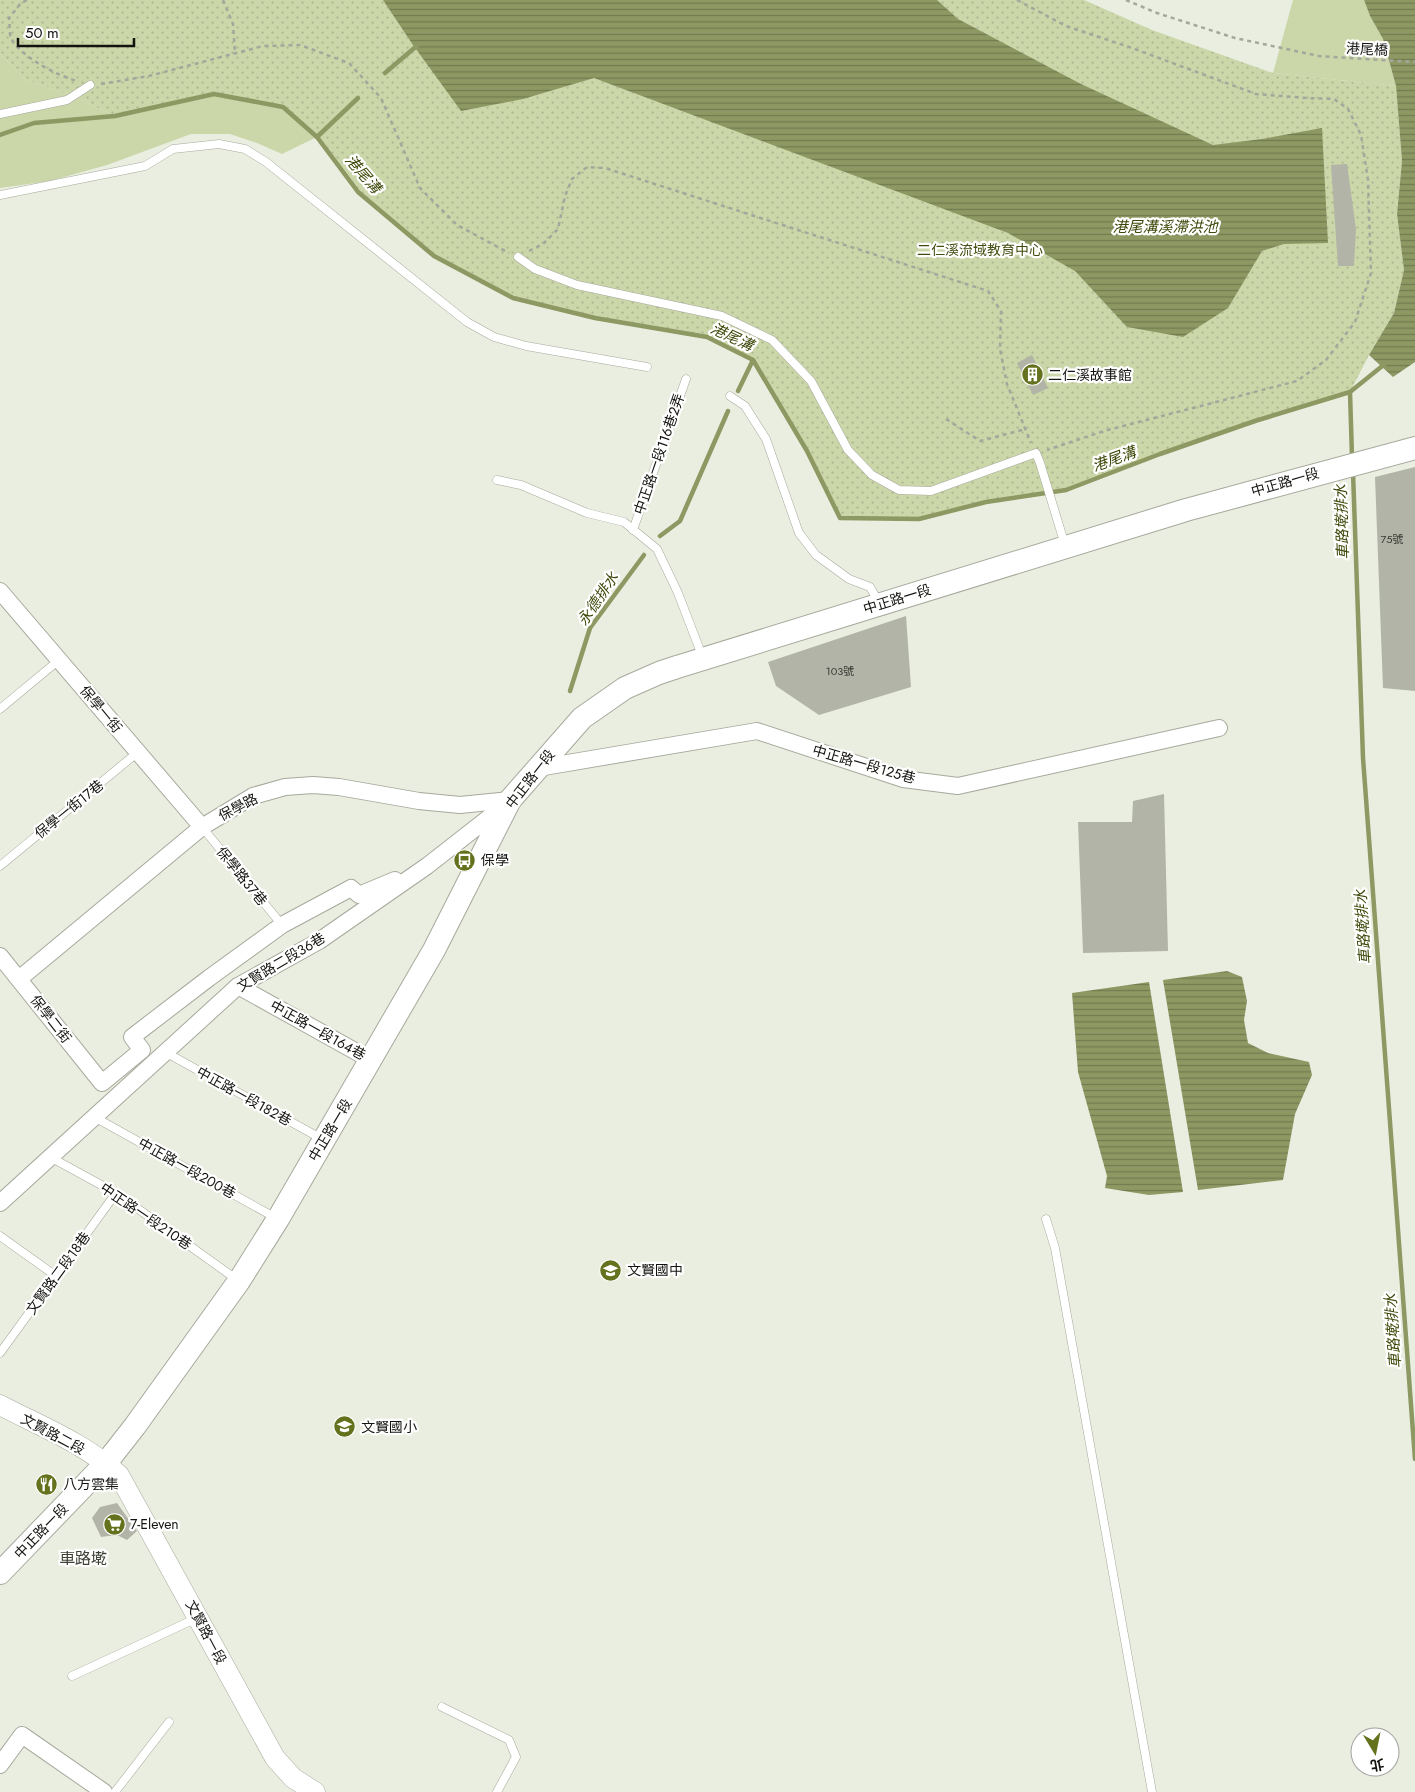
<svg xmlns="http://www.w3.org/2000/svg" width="1415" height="1792" viewBox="0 0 1415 1792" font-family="Jost,'Noto Sans TC',sans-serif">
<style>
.grass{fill:#cbd6a9}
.park{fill:url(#park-dots)}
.water{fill:url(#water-rules)}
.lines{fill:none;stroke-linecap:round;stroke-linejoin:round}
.stream{stroke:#8d9863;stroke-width:4.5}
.building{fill:#b1b4a7}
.service-casing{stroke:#a6a99c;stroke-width:9}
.minor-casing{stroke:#a6a99c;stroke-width:18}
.tertiary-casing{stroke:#a6a99c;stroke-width:21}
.secondary-casing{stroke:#a6a99c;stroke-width:24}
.path{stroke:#a4a79c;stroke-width:2.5;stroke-dasharray:4 4;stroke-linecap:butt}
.service{stroke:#fff;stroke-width:8}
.minor{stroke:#fff;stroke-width:16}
.tertiary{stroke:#fff;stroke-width:20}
.secondary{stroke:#fff;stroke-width:22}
.labels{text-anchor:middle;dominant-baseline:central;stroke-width:4.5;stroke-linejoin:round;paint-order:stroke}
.number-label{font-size:11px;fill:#3a3c35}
.street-label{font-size:14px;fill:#13140f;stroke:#fff}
.park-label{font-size:14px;fill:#444e11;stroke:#fff}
.poi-label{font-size:14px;fill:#13140f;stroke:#fff;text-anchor:start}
.water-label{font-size:15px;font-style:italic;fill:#3e4808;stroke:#fff}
.quarter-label{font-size:16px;fill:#3f4237;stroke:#fff}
</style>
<defs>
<pattern id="park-dots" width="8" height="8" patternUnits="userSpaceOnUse" patternTransform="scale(1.25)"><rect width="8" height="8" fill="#cbd6a9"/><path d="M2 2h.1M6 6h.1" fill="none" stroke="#adb790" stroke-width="1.8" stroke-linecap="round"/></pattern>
<pattern id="water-rules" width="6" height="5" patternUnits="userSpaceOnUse" patternTransform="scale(1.25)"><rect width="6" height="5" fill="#8d9863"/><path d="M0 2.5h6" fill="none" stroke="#727b50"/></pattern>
</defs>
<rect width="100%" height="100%" fill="#eaeee0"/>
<g class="grass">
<polygon points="1293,0 1364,0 1370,16 1383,39 1396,86 1273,73"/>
<polygon points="0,54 26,80 71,95 115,116 214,94 283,107 317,137 282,154 257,143 230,134 191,134 107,165 50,181 0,188"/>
</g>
<polygon class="park" points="0,0 1084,0 1152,30 1273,73 1396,86 1402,161 1397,214 1404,270 1394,313 1369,355 1350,392 1255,421 1160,454 1066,490 986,502 919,519 840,518 807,451 753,360 707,337 595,318 513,298 434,256 358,192 317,137 283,107 214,94 115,116 71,95 26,80 0,54"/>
<g class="water">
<polygon points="383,0 937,0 958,19 1081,84 1213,145 1262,139 1322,128 1328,243 1284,244 1262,251 1228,308 1183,337 1127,327 1075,271 1008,233 594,78 523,99 461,111 413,45"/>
<polygon points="1364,0 1415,0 1415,362 1393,377 1369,355 1394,313 1404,270 1397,214 1402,161 1396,86 1383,39 1370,16"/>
<polygon points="1227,971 1242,977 1247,1001 1244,1020 1248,1043 1268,1053 1309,1062 1312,1075 1295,1114 1283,1180 1198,1190 1163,980"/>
<polygon points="1149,982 1183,1192 1149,1195 1105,1188 1107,1176 1078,1072 1072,993"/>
</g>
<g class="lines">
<g class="stream">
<polyline points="385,73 419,44"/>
<polyline points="0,135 34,123 115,116 214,94 283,107 317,137 358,192 434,256 513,298 595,318 707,337 753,360 807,451 840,518 919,519 986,502 1066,490 1160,454 1255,421 1350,392 1386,363"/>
<polyline points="317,137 358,98"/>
<polyline points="738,391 753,360"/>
<polyline points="1350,392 1352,457"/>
<polyline points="1353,472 1363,758 1415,1459"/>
<polyline points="660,536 680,521 728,411"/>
<polyline points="570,691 590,628 644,555"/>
</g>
</g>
<g class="building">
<polygon points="1347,164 1356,229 1354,266 1338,266 1331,165"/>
<polygon points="1032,355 1048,388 1033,395 1017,363"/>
<polygon points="1415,467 1415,691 1383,688 1375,477"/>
<polygon points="906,616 911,687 819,715 776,686 768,662"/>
<polygon points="1164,794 1168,951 1083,953 1078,822 1132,822 1133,801"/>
<polygon points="117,1503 137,1531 127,1540 117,1535 101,1537 92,1518 100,1507"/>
</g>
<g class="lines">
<defs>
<g id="service">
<polyline points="0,114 67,100 90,85"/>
<polyline points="0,195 145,166 173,149 219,144 245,149 266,162 467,322 494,337 526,346 647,367"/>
<polyline points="518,257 535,269 577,285 722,316 772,340 811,381 848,450 872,475 899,490 931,491 1036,453 1040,463 1065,545"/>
<polyline points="730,396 745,406 766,439 799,533 816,555 849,579 870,587 879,603"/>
<polyline points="497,480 521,485 587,513 624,522 657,549 678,593 703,658"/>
<polyline points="633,530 686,379"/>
<polyline points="0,709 59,660"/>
<polyline points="202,827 282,925"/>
<polyline points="0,866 138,752"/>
<polyline points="165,1052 322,1139"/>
<polyline points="96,1118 276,1218"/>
<polyline points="50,1157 116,1193 236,1279"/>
<polyline points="1046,1219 1055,1248 1152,1792"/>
<polyline points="0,1236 56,1276"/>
<polyline points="0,1353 116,1193"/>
<polyline points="72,1676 197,1618"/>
<polyline points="442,1707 509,1740 516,1757 497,1792"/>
<polyline points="115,1792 169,1722"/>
</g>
<g id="minor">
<polyline points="0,591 202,827"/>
<polyline points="538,768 757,731 903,779 958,786 1219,728"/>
<polyline points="0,956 102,1083 142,1050 132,1037 209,978 282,925 351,888 359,895 395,880"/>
<polyline points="19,979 202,827 253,796 285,787 313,785 339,787 419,801 460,805 510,800"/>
<polyline points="238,986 371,1060"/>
<polyline points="0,1203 238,986 319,941 427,866 505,805"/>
<polyline points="0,1765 22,1735 104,1792"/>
</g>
<path id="tertiary" d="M0 1405C40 1426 86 1444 119 1475L275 1758 293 1778 315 1792"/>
<polyline id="secondary" points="0,1573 106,1463 135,1426 239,1281 278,1219 434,950 510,800 582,718 625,688 659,673 677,667 1186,510 1415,448"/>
</defs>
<use href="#service" class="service-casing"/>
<use href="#minor" class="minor-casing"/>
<use href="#tertiary" class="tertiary-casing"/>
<use href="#secondary" class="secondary-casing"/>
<g class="path">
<path d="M27 0 21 3 9 18C10 23 9 33 11 38 21 57 56 75 77 81"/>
<polyline points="223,0 233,24 235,53"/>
<polyline points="1017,0 1066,26 1132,48 1256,94 1307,98 1334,99 1348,109 1361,135 1368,180 1371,273 1355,322 1326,360 1297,381 1104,431 1047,450"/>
<polyline points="1126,0 1157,13 1235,38 1319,56 1415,62"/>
<polyline points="101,84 149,76 263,46 300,45 349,63 381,98 420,188 457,225 509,253"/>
<polyline points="529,251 543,244 558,229 565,196 572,179 587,167 605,168 988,291 1001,311 1000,349 1007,384 1031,443"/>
<polyline points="946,419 980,441 1026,429"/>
</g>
<use href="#service" class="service"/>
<use href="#minor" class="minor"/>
<use href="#tertiary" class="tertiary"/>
<use href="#secondary" class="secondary"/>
</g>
<defs>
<symbol id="building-disc" viewBox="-11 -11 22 22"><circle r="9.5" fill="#64721e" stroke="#fff"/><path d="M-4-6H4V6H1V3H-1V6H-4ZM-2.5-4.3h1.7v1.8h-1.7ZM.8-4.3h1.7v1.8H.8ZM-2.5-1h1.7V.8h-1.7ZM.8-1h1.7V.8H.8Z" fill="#fff"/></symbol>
<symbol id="bus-disc" viewBox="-11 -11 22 22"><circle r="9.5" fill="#64721e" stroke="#fff"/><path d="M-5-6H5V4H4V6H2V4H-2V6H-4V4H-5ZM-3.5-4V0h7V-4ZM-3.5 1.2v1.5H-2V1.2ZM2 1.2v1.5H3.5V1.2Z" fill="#fff"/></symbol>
<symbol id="school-disc" viewBox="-11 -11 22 22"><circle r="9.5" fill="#64721e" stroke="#fff"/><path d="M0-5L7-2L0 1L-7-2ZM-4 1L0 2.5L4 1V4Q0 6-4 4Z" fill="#fff"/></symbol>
<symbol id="restaurant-disc" viewBox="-11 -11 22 22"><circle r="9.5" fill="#64721e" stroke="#fff"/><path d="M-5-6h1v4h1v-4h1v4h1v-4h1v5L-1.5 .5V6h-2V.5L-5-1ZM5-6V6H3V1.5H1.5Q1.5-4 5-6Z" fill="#fff"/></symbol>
<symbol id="supermarket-disc" viewBox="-11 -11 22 22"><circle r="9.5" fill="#64721e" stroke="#fff"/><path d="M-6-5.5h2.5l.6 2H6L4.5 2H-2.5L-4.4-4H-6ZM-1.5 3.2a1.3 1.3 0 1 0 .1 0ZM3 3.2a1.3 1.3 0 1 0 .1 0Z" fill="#fff"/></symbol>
</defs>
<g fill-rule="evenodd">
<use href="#building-disc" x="1020" y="362" width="25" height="25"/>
<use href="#bus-disc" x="452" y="848" width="25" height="25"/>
<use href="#school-disc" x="598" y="1258" width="25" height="25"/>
<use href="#school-disc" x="332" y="1414" width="25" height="25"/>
<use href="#restaurant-disc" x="34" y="1472" width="25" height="25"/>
<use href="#supermarket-disc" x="102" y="1512" width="25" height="25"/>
</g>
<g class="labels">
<g class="number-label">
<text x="1392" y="539">75號</text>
<text x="840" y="671">103號</text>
</g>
<g class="street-label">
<text transform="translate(1367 49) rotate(3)">港尾橋</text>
<text transform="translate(659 454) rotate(-71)">中正路一段116巷2弄</text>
<text transform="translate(1285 482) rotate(-16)">中正路一段</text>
<text transform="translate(897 599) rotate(-17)">中正路一段</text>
<text transform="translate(101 709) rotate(50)">保學一街</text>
<text transform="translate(864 764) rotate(16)">中正路一段125巷</text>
<text transform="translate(530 779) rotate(-52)">中正路一段</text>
<text transform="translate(238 807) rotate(-28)">保學路</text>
<text transform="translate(69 809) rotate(-39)">保學一街17巷</text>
<text transform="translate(242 876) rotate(51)">保學路37巷</text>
<text transform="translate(281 962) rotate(-31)">文賢路二段36巷</text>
<text transform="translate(51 1019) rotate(52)">保學二街</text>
<text transform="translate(318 1030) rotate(29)">中正路一段164巷</text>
<text transform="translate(244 1096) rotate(29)">中正路一段182巷</text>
<text transform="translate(330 1130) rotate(-59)">中正路一段</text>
<text transform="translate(187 1168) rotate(29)">中正路一段200巷</text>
<text transform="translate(146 1216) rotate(34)">中正路一段210巷</text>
<text transform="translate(58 1273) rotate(-54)">文賢路二段18巷</text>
<text transform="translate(53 1434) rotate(28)">文賢路二段</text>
<text transform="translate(41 1531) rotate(-46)">中正路一段</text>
<text transform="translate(206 1632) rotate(62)">文賢路一段</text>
</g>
<g class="park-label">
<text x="980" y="250">二仁溪流域教育中心</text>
</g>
<g class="poi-label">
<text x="1048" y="375">二仁溪故事館</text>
<text x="481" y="860">保學</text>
<text x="627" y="1270">文賢國中</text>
<text x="361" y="1427">文賢國小</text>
<text x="63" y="1484">八方雲集</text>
<text x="130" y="1524">7-Eleven</text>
</g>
<g class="water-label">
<text transform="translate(363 174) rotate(49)">港尾溝</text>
<text x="1165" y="227">港尾溝溪滯洪池</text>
<text transform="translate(732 337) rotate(25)">港尾溝</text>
<text transform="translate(1114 459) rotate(-20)">港尾溝</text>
<text transform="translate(1342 522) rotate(-92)">車路墘排水</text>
<text transform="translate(598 599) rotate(-56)">永德排水</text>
<text transform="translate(1363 927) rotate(-94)">車路墘排水</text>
<text transform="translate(1393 1331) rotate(-94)">車路墘排水</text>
</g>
<g class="quarter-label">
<text x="83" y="1558">車路墘</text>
</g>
</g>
<g transform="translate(1375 1752) rotate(170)"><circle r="24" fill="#ffffff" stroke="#a1a19f"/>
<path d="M0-4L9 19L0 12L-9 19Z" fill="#64721e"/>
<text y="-8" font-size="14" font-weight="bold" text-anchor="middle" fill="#13140f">北</text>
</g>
<path d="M18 38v8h116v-8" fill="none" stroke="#13140f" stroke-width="2.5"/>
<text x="25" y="38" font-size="15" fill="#13140f" stroke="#ffffff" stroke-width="4" paint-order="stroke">50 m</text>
</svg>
